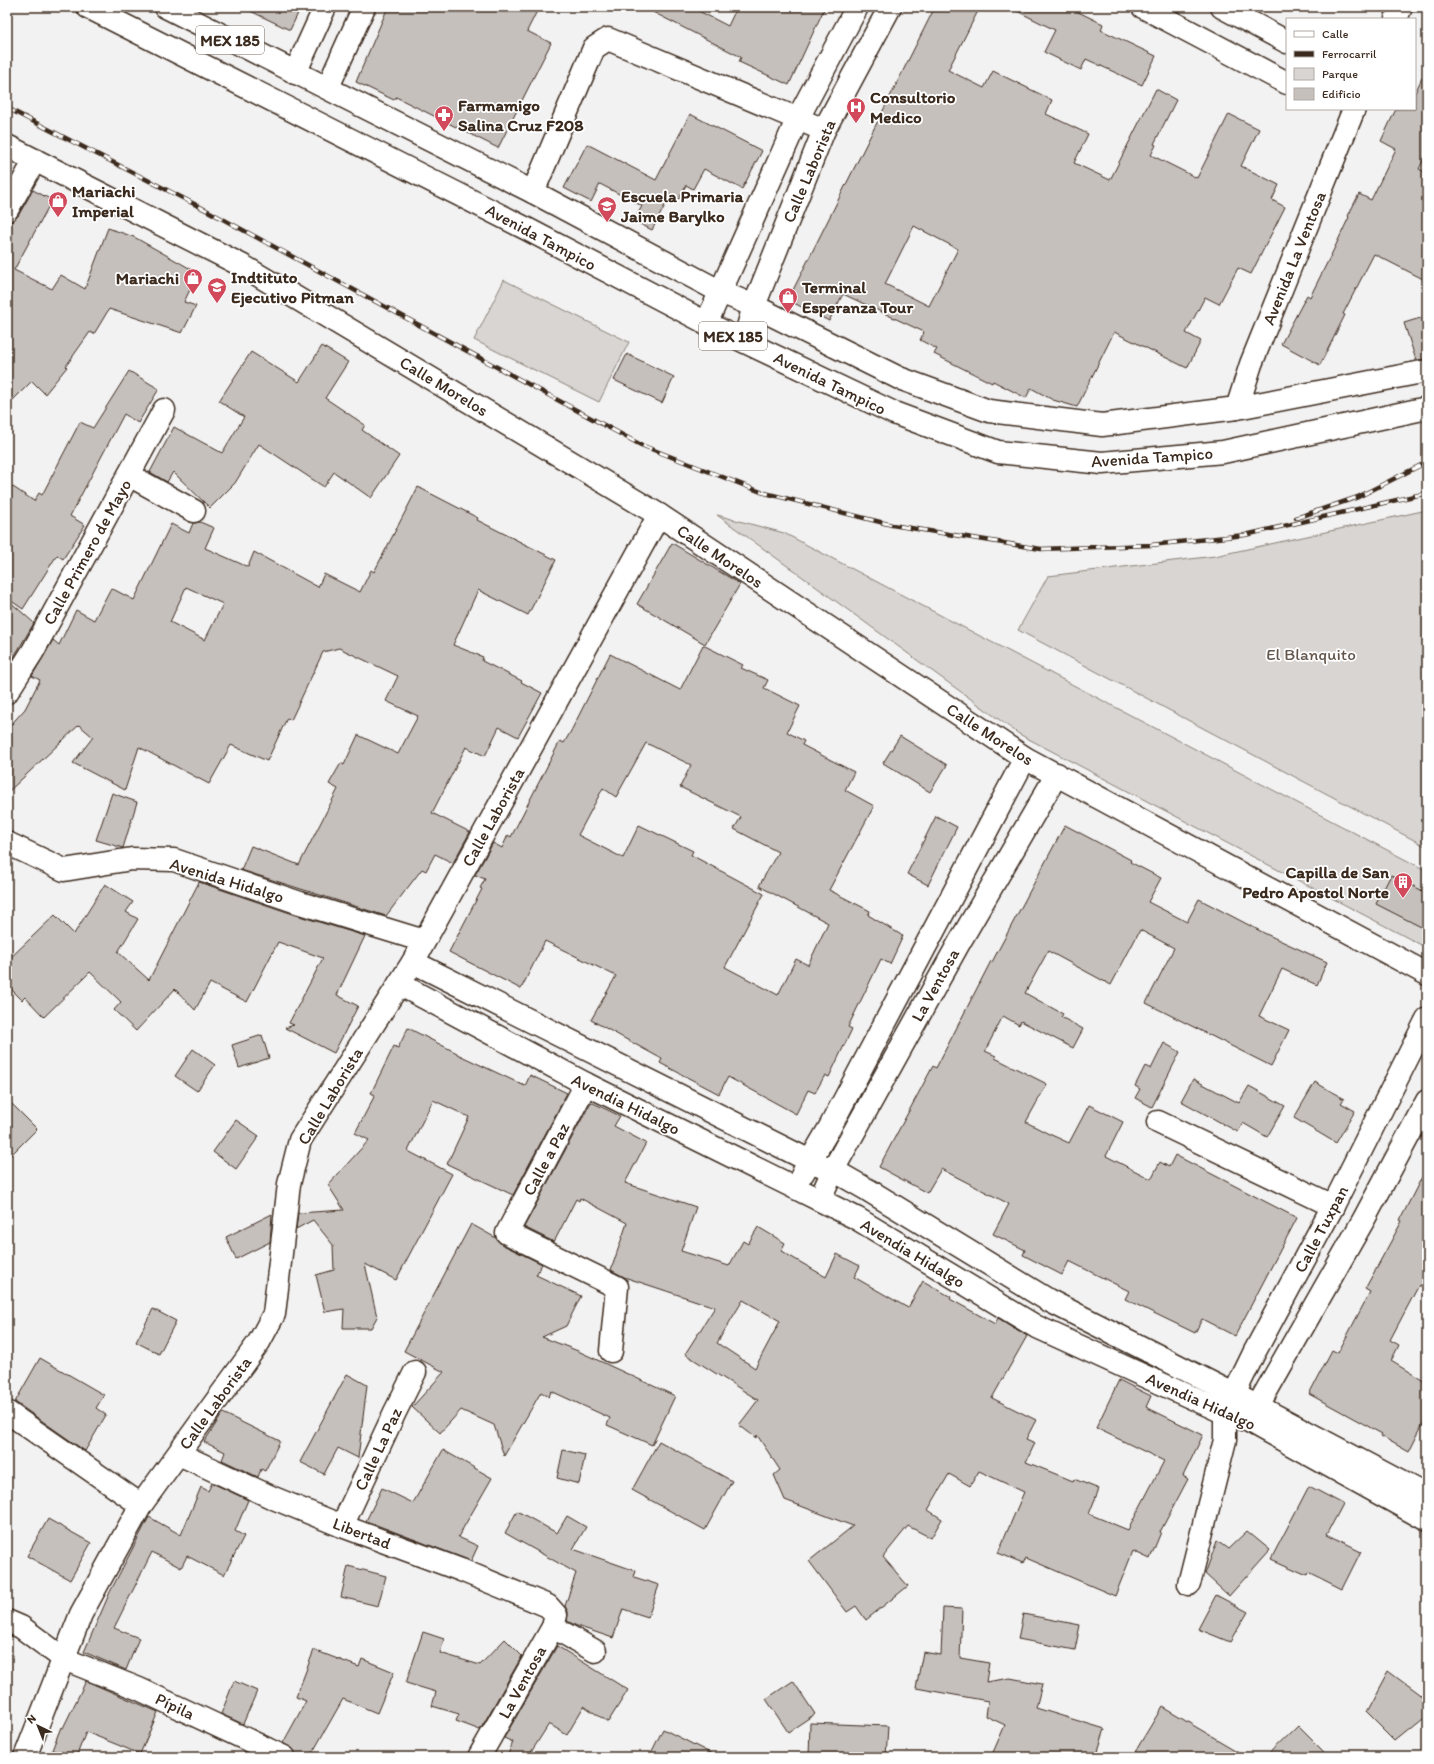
<svg xmlns="http://www.w3.org/2000/svg" width="1434" height="1764" viewBox="0 0 1434 1764" font-family="Itim,sans-serif">
<style>
.green{fill:#d8d5d2;stroke:#8a8078}
.building{fill:#c6c0bd;stroke:#3b2a1e;fill-rule:evenodd}
.lines{fill:none;stroke-linecap:round;stroke-linejoin:round}
.minor-casing{stroke:#3b2a1e;stroke-width:25}
.major-casing{stroke:#3b2a1e;stroke-width:25}
.minor{stroke:#fff;stroke-width:22}
.major{stroke:#fff;stroke-width:22}
.rail-casing{stroke:#3b2a1e;stroke-width:4.5}
.rail{stroke:#fff;stroke-width:3;stroke-dasharray:9;stroke-linecap:butt}
.labels{text-anchor:middle;dominant-baseline:central;stroke-width:3.5;stroke-linejoin:round;paint-order:stroke}
.shield{fill:#fff;stroke:#766a62;stroke-width:1}
.shield-label{font-size:16px;font-weight:bold;fill:#3b2a1e}
.poi-label{font-size:17px;font-weight:bold;fill:#3b2a1e;stroke:#fff;text-anchor:start}
.street-label{font-size:17px;fill:#3b2a1e;stroke:#fff}
.park-label{font-size:17px;fill:#62554b;stroke:#fff}
</style>
<rect width="100%" height="100%" fill="#f3f2f2"/>
<filter id="ink" filterUnits="userSpaceOnUse"><feTurbulence type="fractalNoise" baseFrequency=".025" numOctaves="2"/><feDisplacementMap in="SourceGraphic" scale="8" xChannelSelector="R" yChannelSelector="G"/><feConvolveMatrix kernelMatrix="1 2 1 2 8 2 1 2 1" color-interpolation-filters="sRGB"/></filter>
<g filter="url(#ink)">
<g class="green">
<polygon points="504,280 629,342 599,402 474,340"/>
<polygon points="1427,510 1427,847 1018,630 1048,576 1215,556"/>
<polygon points="717,515 784,533 1427,871 1427,948 1019,734"/>
</g>
<g class="building">
<polygon points="242,7 301,7 290,30"/>
<polygon points="388,7 539,7 527,31 551,43 498,148 396,97 394,100 356,82"/>
<polygon points="643,7 691,7 728,26 737,7 825,7 789,85 739,62 741,57"/>
<path d="M935 7H980L948 70 984 88 993 71 1052 100 1046 114 1088 134 1074 163 1110 180 1156 89 1176 100 1154 144 1156 145 1151 155 1197 178 1229 114 1259 129 1241 166 1279 185 1272 200 1285 207 1251 274 1238 268 1219 304 1205 297 1186 333 1201 341 1187 368 1114 332 1077 407 1053 400 1031 388 1026 398 993 381 992 383 934 354 937 349 920 340 924 332 843 294 829 321 788 300ZM914 226 958 249 929 306 885 284Z"/>
<polygon points="1009,7 1068,7 1103,24 1101,30 1156,56 1142,85 1086,59 1081,70 1044,52 1055,30"/>
<polygon points="1427,67 1427,153 1419,169 1427,173 1427,281 1374,254 1343,314 1345,315 1320,365 1281,344 1307,295 1310,297 1334,249 1349,217 1348,216 1359,194 1371,200 1396,149 1381,141 1396,109 1415,109 1415,93"/>
<polygon points="690,114 762,151 742,189 704,169 693,189 686,185 679,199 671,194 652,230 634,221 642,206 600,184 591,202 564,188 587,144 656,180"/>
<polygon points="33,190 52,200 14,270 52,289 61,275 85,289 108,228 134,237 198,273 184,302 196,306 182,333 109,309 94,334 90,332 66,366 67,367 45,394 32,381 7,406 7,222 13,221 18,216"/>
<polygon points="1427,316 1427,359 1416,360 1404,323"/>
<polygon points="322,346 348,362 325,398 365,425 362,430 399,456 371,498 334,472 324,487 259,444 235,483 210,508 173,472 167,482 150,472 174,427 222,453 244,417 219,401 251,352 299,382"/>
<polygon points="627,354 674,377 662,403 614,380"/>
<polygon points="129,371 159,389 138,423 124,414 70,516 85,525 63,559 57,555 23,609 7,598 7,483 34,501 39,493 42,495 80,422 93,428"/>
<path d="M418 487 478 518 477 520 556 560 528 615 478 590 453 645 483 657 482 661 522 681 521 682 542 693 518 737 499 727 485 756 466 747 432 813 470 832 453 863 435 854 426 871 422 869 386 916 241 870 251 846 299 865 338 789 329 784 341 763 344 765 358 735 398 754 418 716 386 701 398 676 339 648 323 652 291 720 287 718 267 761 231 745 209 784 139 747 125 790 73 763 93 737 79 725 7 793V729L25 709 40 680 32 676 53 640 59 645 76 610 94 620 111 588 134 600 171 524 189 533 193 523 200 522 214 528 205 548 248 567 254 552 318 587 324 574 360 592 371 570 374 572ZM186 587 223 604 205 640 170 622Z"/>
<polygon points="672,543 740,584 705,644 637,604"/>
<polygon points="7,599 34,623 8,667 7,667"/>
<path d="M703 645 743 665 741 668 768 680 764 688 800 706 787 732 804 741 802 745 854 772 845 790 874 806 829 890 870 911 868 915 903 936 890 964 881 959 848 1027 852 1029 829 1077 825 1075 815 1093 808 1090 796 1114 728 1077 719 1094 660 1063 662 1059 591 1020 616 976 545 941 521 989 449 952 482 889 480 888 485 879 475 875 493 843 502 848 508 835 511 837 560 741 564 743 571 731 610 654 680 690ZM646 743 691 765 680 787 741 817 734 829 778 852 759 886 828 923 808 965 796 959 778 995 725 967 764 894 691 855 693 851 639 825 623 858 578 835 603 788 616 797Z"/>
<polygon points="900,736 947,765 930,792 883,763"/>
<polygon points="112,793 137,802 123,848 96,840"/>
<polygon points="936,816 957,827 928,885 907,874"/>
<polygon points="1065,825 1131,860 1130,862 1161,878 1148,902 1187,922 1199,899 1266,934 1327,962 1317,985 1282,969 1259,1016 1289,1030 1271,1066 1146,1003 1174,948 1140,930 1111,985 1048,951 1025,993 1063,1014 1061,1017 1083,1029 1073,1048 1021,1021 1019,1025 1003,1016 985,1051 996,1056 995,1058 1047,1084 1026,1122 1047,1133 1069,1143 1089,1105 1123,1122 1106,1156 1151,1179 1160,1162 1169,1167 1175,1155 1297,1218 1235,1336 1202,1319 1195,1333 1125,1299 1129,1291 1069,1261 1062,1275 1023,1255 1025,1250 993,1234 1009,1204 941,1169 927,1193 879,1167 933,1066 936,1068 991,961 992,962"/>
<polygon points="1391,875 1427,893 1427,930 1376,904"/>
<polygon points="199,882 296,915 365,936 337,995 358,1006 334,1053 285,1028 294,1025 289,1023 323,958 278,942 247,1002 210,983 195,1010 175,989 136,1031 114,1010 121,1002 90,972 44,1017 25,997 22,1000 7,985 7,961 55,915 74,934 105,884 133,902 126,912 138,919 118,952 149,980"/>
<polygon points="408,1028 457,1053 457,1054 525,1086 530,1075 567,1093 513,1195 447,1164 469,1117 433,1100 408,1151 452,1174 396,1280 365,1264 377,1317 371,1328 343,1328 344,1309 325,1312 316,1275 334,1270 333,1245 313,1220 296,1229 298,1213 344,1210 328,1185 369,1140 355,1133 375,1095 371,1093 394,1046 398,1048"/>
<polygon points="262,1035 269,1058 239,1068 232,1045"/>
<polygon points="1164,1043 1180,1052 1152,1107 1135,1098 1140,1089 1135,1086 1145,1066 1151,1069"/>
<polygon points="193,1049 215,1065 197,1091 175,1076"/>
<polygon points="1193,1079 1239,1103 1249,1086 1285,1106 1267,1137 1243,1123 1238,1132 1181,1101"/>
<polygon points="1315,1082 1344,1099 1341,1103 1355,1111 1336,1143 1294,1118"/>
<polygon points="7,1099 37,1129 7,1159"/>
<path d="M591 1102 620 1116 614 1126 646 1143 625 1183 696 1207 681 1251 729 1266 743 1241 748 1244 758 1227 785 1243 781 1251 826 1277 837 1254 860 1266 854 1277 908 1308 923 1281 951 1297 950 1299 995 1324 998 1318 1027 1336 992 1398 1036 1420 1026 1439 1035 1443 1026 1462 1073 1481 1074 1479 1099 1489 1089 1514 1128 1530 1164 1461 1096 1428 1119 1380 1151 1396 1146 1407 1203 1435 1183 1476 1188 1479 1160 1532H1161L1150 1559 1133 1551 1115 1596 1026 1558 1023 1563 998 1553 1024 1492 979 1471 970 1486 949 1474 928 1510 942 1519 931 1538 908 1526 883 1557 908 1586 866 1620 856 1606 847 1612 809 1561 853 1526 785 1500 774 1475 780 1470 757 1435 756 1438 739 1425 758 1400 685 1354 715 1307 624 1277 611 1270 627 1223 580 1198 579 1201 576 1199 554 1242 524 1227ZM743 1300 780 1321 755 1368 717 1343Z"/>
<polygon points="236,1120 259,1136 236,1169 213,1152"/>
<polygon points="1427,1167 1427,1289 1419,1285 1390,1340 1399,1345 1391,1361 1427,1383 1427,1416 1409,1452 1381,1436 1382,1434 1309,1394 1332,1350 1338,1353 1370,1292 1365,1289 1402,1221 1400,1220"/>
<polygon points="272,1214 270,1242 236,1259 226,1237"/>
<polygon points="471,1224 496,1238 501,1244 542,1264 536,1275 581,1296 566,1326 542,1337 578,1351 675,1396 652,1445 607,1425 610,1418 551,1391 549,1397 541,1392 504,1456 494,1425 461,1410 440,1433 412,1407 444,1372 404,1351"/>
<polygon points="153,1309 176,1321 159,1354 136,1342"/>
<polygon points="40,1358 104,1395 96,1408 106,1415 85,1451 15,1402"/>
<polygon points="347,1374 367,1385 358,1458 338,1448 324,1474 300,1462"/>
<polygon points="223,1413 280,1441 265,1471 261,1469 258,1477 222,1460 225,1452 204,1442"/>
<polygon points="659,1441 732,1481 705,1530 632,1490"/>
<polygon points="443,1450 492,1478 458,1537 478,1546 471,1561 366,1521 382,1488 413,1503"/>
<polygon points="563,1450 585,1455 579,1484 557,1478"/>
<polygon points="212,1483 248,1500 235,1531 244,1536 224,1575 187,1556 181,1568 152,1552 114,1628 139,1638 126,1670 84,1652 110,1592 149,1517 181,1535 201,1487 208,1491"/>
<polygon points="1309,1486 1343,1504 1327,1534 1361,1551 1342,1589 1308,1572 1307,1575 1271,1559"/>
<polygon points="517,1511 557,1533 567,1516 586,1527 573,1549 636,1571 634,1577 659,1585 648,1617 623,1609 613,1638 577,1626 567,1621 568,1612 565,1606 576,1573 505,1533"/>
<polygon points="48,1519 91,1543 70,1580 27,1556"/>
<polygon points="1247,1531 1270,1550 1229,1596 1205,1574 1217,1541 1228,1549"/>
<polygon points="348,1566 386,1576 378,1606 341,1597"/>
<polygon points="1216,1595 1248,1612 1230,1642 1198,1629"/>
<polygon points="943,1608 962,1609 960,1658 989,1663 986,1682 1010,1678 1042,1684 1036,1708 1105,1729 1096,1757 991,1757 1005,1725 986,1716 988,1701 916,1688 923,1652 941,1655"/>
<polygon points="1023,1614 1080,1625 1075,1650 1018,1639"/>
<polygon points="423,1632 444,1639 440,1653 480,1665 505,1639 522,1656 480,1730 456,1721 459,1714 432,1706 436,1692 406,1683"/>
<polygon points="557,1646 628,1690 608,1722 584,1706 567,1735 549,1724 528,1757 507,1757 513,1742 504,1738"/>
<polygon points="314,1650 359,1667 362,1659 394,1672 377,1713 343,1699 310,1757 296,1757 294,1750 283,1743 306,1701 296,1697"/>
<polygon points="1388,1671 1427,1700 1427,1715 1395,1741 1366,1712"/>
<polygon points="86,1681 158,1712 140,1754 86,1732 76,1757 71,1757 52,1750 61,1727 63,1728"/>
<polygon points="234,1681 257,1691 243,1724 221,1714"/>
<polygon points="793,1681 815,1714 788,1732 766,1699"/>
<polygon points="1162,1707 1247,1757 1132,1757"/>
<polygon points="810,1723 888,1726 886,1757 809,1757"/>
<polygon points="1298,1726 1329,1757 1266,1757"/>
<polygon points="663,1729 718,1757 649,1757"/>
</g>
<g class="lines">
<defs>
<g id="minor">
<polyline points="1143,7 1287,83"/>
<polyline points="1222,7 1287,42"/>
<polyline points="1396,19 1401,7"/>
<polyline points="295,73 325,7"/>
<polyline points="328,87 364,7"/>
<polyline points="7,146 243,266 659,515 1025,758 1427,974"/>
<polyline points="533,192 594,48 608,39 824,130"/>
<polyline points="7,210 35,160"/>
<polyline points="706,324 798,118 857,7"/>
<polyline points="744,341 754,306 824,130 890,7"/>
<polyline points="1237,408 1251,364 1354,109"/>
<polyline points="129,475 194,511"/>
<polyline points="7,692 33,651 164,410"/>
<polyline points="7,843 64,870 132,859 174,860 300,903 424,941"/>
<polyline points="413,962 810,1161 833,1170 868,1190 1048,1300 1257,1406 1427,1496"/>
<polyline points="399,984 586,1084 856,1218 1035,1326 1225,1413 1249,1421 1427,1520"/>
<polyline points="586,1084 507,1233 617,1287 611,1351"/>
<polyline points="1158,1122 1333,1206"/>
<polyline points="803,1173 830,1127 1025,758"/>
<polyline points="820,1200 833,1170 959,943 1057,774"/>
<polyline points="7,1412 141,1505"/>
<polyline points="1251,1418 1364,1219 1427,1101"/>
<polyline points="179,1454 271,1497 342,1526 461,1570 548,1606 556,1615 553,1627 479,1757"/>
<polyline points="342,1526 395,1412 415,1372"/>
<polyline points="1189,1584 1225,1440 1225,1413 1254,1353 1333,1206 1427,1019"/>
<polyline points="7,1621 21,1627 64,1659 139,1689 284,1757"/>
<polyline points="553,1627 595,1651"/>
<polyline points="25,1757 81,1614 141,1505 259,1342 274,1314 289,1184 300,1140 413,962 659,515"/>
</g>
<g id="major">
<polyline points="88,7 525,228 718,329 894,413 998,452 1102,463 1223,452 1427,408"/>
<polyline points="166,7 533,192 721,292 754,306 899,378 989,411 1102,425 1237,408 1427,371"/>
</g>
</defs>
<use href="#minor" class="minor-casing"/>
<use href="#major" class="major-casing"/>
<use href="#minor" class="minor"/>
<use href="#major" class="major"/>
<defs>
<g id="rail">
<polyline points="7,108 206,210 641,445 761,492 892,525 1041,549 1151,545 1245,535 1427,493"/>
<polyline points="1296,518 1358,497 1427,462"/>
</g>
</defs>
<use href="#rail" class="rail-casing"/>
<use href="#rail" class="rail"/>
</g>
</g>
<defs>
<symbol id="hospital-pin" viewBox="-11 -11 22 30"><path d="M0 17L-7.5 6A9.5 9.5 0 1 1 7.5 6Z" fill="#d1495b" stroke="#fff"/><path d="M-5-5h3v3.5h4V-5h3V5h-3V1.5h-4V5h-3Z" fill="#fff"/></symbol>
<symbol id="pharmacy-pin" viewBox="-11 -11 22 30"><path d="M0 17L-7.5 6A9.5 9.5 0 1 1 7.5 6Z" fill="#d1495b" stroke="#fff"/><path d="M-2-6h4v4h4v4h-4v4h-4v-4h-4v-4h4Z" fill="#fff"/></symbol>
<symbol id="shop-pin" viewBox="-11 -11 22 30"><path d="M0 17L-7.5 6A9.5 9.5 0 1 1 7.5 6Z" fill="#d1495b" stroke="#fff"/><path d="M-5-2.5h2.3a2.7 3.5 0 0 1 5.4 0H5L5.5 6h-11ZM-1.5-2.5h3a1.5 2.3 0 0 0-3 0Z" fill="#fff"/></symbol>
<symbol id="school-pin" viewBox="-11 -11 22 30"><path d="M0 17L-7.5 6A9.5 9.5 0 1 1 7.5 6Z" fill="#d1495b" stroke="#fff"/><path d="M0-5L7-2L0 1L-7-2ZM-4 1L0 2.5L4 1V4Q0 6-4 4Z" fill="#fff"/></symbol>
<symbol id="university-pin" viewBox="-11 -11 22 30"><path d="M0 17L-7.5 6A9.5 9.5 0 1 1 7.5 6Z" fill="#d1495b" stroke="#fff"/><path d="M0-5L7-2L0 1L-7-2ZM-4 1L0 2.5L4 1V4Q0 6-4 4Z" fill="#fff"/></symbol>
<symbol id="building-pin" viewBox="-11 -11 22 30"><path d="M0 17L-7.5 6A9.5 9.5 0 1 1 7.5 6Z" fill="#d1495b" stroke="#fff"/><path d="M-4-6H4V6H1V3H-1V6H-4ZM-2.5-4.3h1.7v1.8h-1.7ZM.8-4.3h1.7v1.8H.8ZM-2.5-1h1.7V.8h-1.7ZM.8-1h1.7V.8H.8Z" fill="#fff"/></symbol>
</defs>
<g fill-rule="evenodd">
<use href="#hospital-pin" x="845" y="96" width="22" height="30"/>
<use href="#pharmacy-pin" x="433" y="104" width="22" height="30"/>
<use href="#shop-pin" x="47" y="190" width="22" height="30"/>
<use href="#school-pin" x="596" y="195" width="22" height="30"/>
<use href="#shop-pin" x="182" y="267" width="22" height="30"/>
<use href="#university-pin" x="206" y="276" width="22" height="30"/>
<use href="#shop-pin" x="777" y="286" width="22" height="30"/>
<use href="#building-pin" x="1392" y="871" width="22" height="30"/>
</g>
<g class="labels">
<g class="shield">
<rect x="196" y="26" width="68" height="28" rx="3"/>
<rect x="699" y="322" width="68" height="28" rx="3"/>
</g>
<g class="shield-label">
<text x="230" y="40">MEX 185</text>
<text x="733" y="336">MEX 185</text>
</g>
<g class="poi-label">
<text x="870" y="97">Consultorio<tspan x="870" dy="20">Medico</tspan></text>
<text x="458" y="105">Farmamigo<tspan x="458" dy="20">Salina Cruz F208</tspan></text>
<text x="72" y="191">Mariachi<tspan x="72" dy="20">Imperial</tspan></text>
<text x="621" y="196">Escuela Primaria<tspan x="621" dy="20">Jaime Barylko</tspan></text>
<text x="231" y="277">Indtituto<tspan x="231" dy="20">Ejecutivo Pitman</tspan></text>
<text x="179" y="278" text-anchor="end">Mariachi</text>
<text x="802" y="287">Terminal<tspan x="802" dy="20">Esperanza Tour</tspan></text>
<text x="1389" y="872" text-anchor="end">Capilla de San<tspan x="1389" dy="20">Pedro Apostol Norte</tspan></text>
</g>
<g class="street-label">
<text transform="translate(809 171) rotate(-67)">Calle Laborista</text>
<text transform="translate(541 237) rotate(28)">Avenida Tampico</text>
<text transform="translate(1294 258) rotate(-68)">Avenida La Ventosa</text>
<text transform="translate(830 383) rotate(26)">Avenida Tampico</text>
<text transform="translate(444 386) rotate(31)">Calle Morelos</text>
<text transform="translate(1152 457) rotate(-4)">Avenida Tampico</text>
<text transform="translate(87 552) rotate(-61)">Calle Primero de Mayo</text>
<text transform="translate(720 556) rotate(34)">Calle Morelos</text>
<text transform="translate(990 734) rotate(33)">Calle Morelos</text>
<text transform="translate(493 817) rotate(-61)">Calle Laborista</text>
<text transform="translate(227 880) rotate(17)">Avenida Hidalgo</text>
<text transform="translate(935 985) rotate(-61)">La Ventosa</text>
<text transform="translate(330 1096) rotate(-59)">Calle Laborista</text>
<text transform="translate(626 1104) rotate(26)">Avendia Hidalgo</text>
<text transform="translate(546 1159) rotate(-62)">Calle a Paz</text>
<text transform="translate(1321 1229) rotate(-62)">Calle Tuxpan</text>
<text transform="translate(913 1253) rotate(31)">Avendia Hidalgo</text>
<text transform="translate(1201 1401) rotate(24)">Avendia Hidalgo</text>
<text transform="translate(215 1403) rotate(-54)">Calle Laborista</text>
<text transform="translate(378 1449) rotate(-65)">Calle La Paz</text>
<text transform="translate(362 1533) rotate(21)">Libertad</text>
<text transform="translate(522 1682) rotate(-61)">La Ventosa</text>
<text transform="translate(175 1706) rotate(25)">Pípila</text>
</g>
<g class="park-label">
<text x="1311" y="654">El Blanquito</text>
</g>
</g>
<rect width="1434" height="1764" fill="none" stroke="#fff" stroke-width="24"/>
<rect x="12" y="12" width="1410" height="1740" fill="none" stroke="#3b2a1e" stroke-width="1.5" filter="url(#ink)"/>
<rect x="1286" y="18" width="130" height="92" fill="#ffffff" stroke="#b1aaa5"/>
<rect x="1294" y="31" width="20" height="6" fill="#ffffff" stroke="#b1aaa5"/>
<text x="1322" y="38" font-size="12" fill="#3b2a1e">Calle</text>
<rect x="1294" y="51" width="20" height="6" fill="#3b2a1e" stroke="#b1aaa5"/>
<text x="1322" y="58" font-size="12" fill="#3b2a1e">Ferrocarril</text>
<rect x="1294" y="68" width="20" height="12" fill="#d8d5d2" stroke="#b1aaa5"/>
<text x="1322" y="78" font-size="12" fill="#3b2a1e">Parque</text>
<rect x="1294" y="88" width="20" height="12" fill="#c6c0bd" stroke="#b1aaa5"/>
<text x="1322" y="98" font-size="12" fill="#3b2a1e">Edificio</text>
<g transform="translate(38 1726) rotate(317)" stroke="#ffffff" stroke-width="3" paint-order="stroke">
<path d="M0-3L7 15L0 10L-7 15Z" fill="#3b2a1e"/>
<text y="-6" font-size="11" font-weight="bold" text-anchor="middle" fill="#3b2a1e">N</text>
</g>
</svg>
